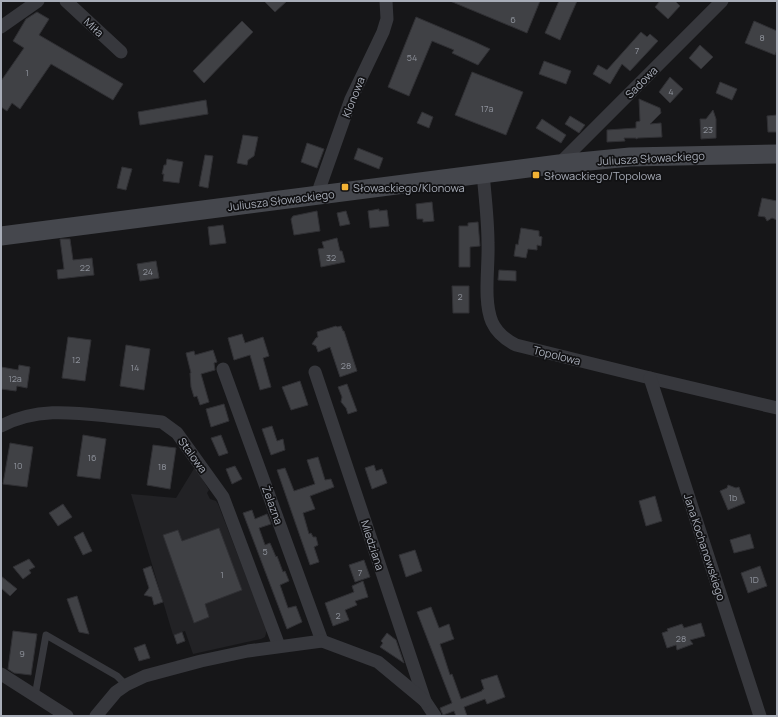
<svg xmlns="http://www.w3.org/2000/svg" width="778" height="717" viewBox="0 0 778 717" font-family="Manrope,sans-serif">
<style>
.built{fill:#222225}
.building{fill:#404145;stroke:#303034}
.lines{fill:none;stroke-linecap:round;stroke-linejoin:round}
.lane{stroke:#37383d;stroke-width:7}
.street{stroke:#37383d;stroke-width:13}
.secondary{stroke:#45474d;stroke-width:19}
.poi-dot{fill:#f2b134;stroke:#111113;stroke-width:1.5}
.labels{text-anchor:middle;dominant-baseline:central;stroke-width:3.5;stroke-linejoin:round;paint-order:stroke}
.number-label{font-size:9px;fill:#8e929b}
.street-label{font-size:11px;fill:#a8adb8;stroke:#111113}
.poi-label{font-size:11px;fill:#a8adb8;stroke:#111113;text-anchor:start}
</style>
<rect width="100%" height="100%" fill="#161618"/>
<polygon class="built" points="195,467 209,490 207,493 210,499 216,501 218,504 267,630 265,637 261,639 193,654 185,631 173,635 131,494 176,498"/>
<g class="building">
<polygon points="264,1 287,1 275,12"/>
<polygon points="450,1 540,1 527,33"/>
<polygon points="559,1 577,1 560,40 545,33"/>
<polygon points="660,1 675,1 680,6 668,19 655,7"/>
<polygon points="37,12 49,19 39,35 123,84 113,100 51,64 20,109 12,103 7,111 1,107 1,81 24,48 13,41 26,19"/>
<polygon points="416,17 475,42 490,49 478,65 452,53 454,50 432,41 409,96 388,87"/>
<polygon points="242,21 253,32 204,83 193,71"/>
<polygon points="754,21 777,31 777,50 775,55 745,43"/>
<polygon points="641,32 647,37 650,34 658,41 630,71 622,64 610,84 593,74 598,65 607,70"/>
<polygon points="700,45 713,57 701,69 689,58"/>
<polygon points="544,61 571,71 566,84 539,74"/>
<polygon points="472,72 523,92 506,135 455,115"/>
<polygon points="670,77 683,89 670,103 659,92"/>
<polygon points="720,82 737,89 732,100 716,93"/>
<polygon points="639,99 660,108 661,113 650,124 661,123 662,137 638,138 636,139 636,138 624,138 625,141 607,142 607,130 636,128 636,122 640,121"/>
<polygon points="206,100 208,114 140,125 138,112"/>
<polygon points="713,110 716,119 716,138 701,139 700,119 706,119"/>
<polygon points="422,112 433,117 429,128 417,123"/>
<polygon points="777,115 777,132 768,132 767,116"/>
<polygon points="570,116 585,125 579,133 565,124"/>
<polygon points="542,119 566,135 561,143 536,128"/>
<polygon points="243,135 258,137 254,156 248,160 247,165 237,163"/>
<polygon points="307,143 324,149 317,168 301,162"/>
<polygon points="358,148 383,158 379,169 354,159"/>
<polygon points="205,155 213,156 208,188 199,186"/>
<polygon points="167,159 183,162 179,183 163,181 164,174 162,174 164,165 166,165"/>
<polygon points="122,167 132,169 126,190 117,188"/>
<polygon points="762,198 777,201 777,220 772,218 767,221 765,217 758,216"/>
<polygon points="432,202 434,221 423,222 423,219 417,219 416,204"/>
<polygon points="379,209 379,211 387,210 389,226 370,228 368,211"/>
<polygon points="317,211 320,231 294,235 291,219 293,216"/>
<polygon points="346,211 350,224 340,226 337,213"/>
<polygon points="478,222 480,246 470,247 470,267 459,267 459,226 468,226 468,223"/>
<polygon points="223,225 226,243 210,245 208,227"/>
<polygon points="521,228 539,231 539,236 542,237 541,246 537,245 537,250 528,249 526,258 514,256 516,244 518,245"/>
<polygon points="337,238 340,251 342,251 345,262 321,267 318,249 324,248 322,242"/>
<polygon points="60,239 70,239 73,260 92,258 94,275 58,279 57,270 64,269"/>
<polygon points="156,261 159,278 140,281 137,264"/>
<polygon points="499,270 516,271 516,281 498,280"/>
<polygon points="452,286 469,286 469,313 453,313"/>
<polygon points="336,326 337,327 341,326 343,331 344,331 357,371 340,377 330,347 318,352 316,346 312,344 316,338 318,337 317,332"/>
<polygon points="242,334 245,343 263,337 269,356 263,358 271,387 260,390 250,355 234,360 228,338"/>
<polygon points="68,337 91,340 85,381 62,378"/>
<polygon points="126,345 150,349 144,390 120,386"/>
<polygon points="213,350 217,362 214,363 215,370 201,374 209,402 200,405 197,396 194,397 191,387 190,373 191,373 186,353 194,351 195,355"/>
<polygon points="19,365 30,367 27,388 17,386 16,391 1,389 1,367 18,370"/>
<polygon points="300,381 308,405 291,410 282,387"/>
<polygon points="347,384 357,411 348,414 346,408 341,402 342,397 338,387"/>
<polygon points="224,404 229,421 211,427 206,409"/>
<polygon points="272,426 277,441 283,439 285,450 271,455 262,429"/>
<polygon points="83,435 106,439 100,479 77,476"/>
<polygon points="221,435 228,453 219,456 211,438"/>
<polygon points="10,443 33,447 27,487 3,484"/>
<polygon points="153,445 176,448 170,489 147,485"/>
<polygon points="318,457 325,480 331,479 334,487 310,496 315,509 303,513 309,534 311,533 313,537 316,537 318,545 314,547 319,562 310,565 277,470 285,468 294,491 315,484 307,460"/>
<polygon points="374,465 376,471 382,469 387,483 372,489 365,468"/>
<polygon points="235,466 242,479 232,484 226,469"/>
<polygon points="728,485 736,488 739,487 745,503 728,510 720,491 727,488"/>
<polygon points="655,496 662,521 646,526 639,501"/>
<polygon points="63,504 72,517 58,526 49,513"/>
<polygon points="252,510 255,519 267,514 271,524 259,528 265,545 270,543 276,557 277,556 283,572 285,571 289,581 280,585 288,608 296,606 302,622 287,629 243,513"/>
<polygon points="219,528 242,590 205,604 209,617 194,623 163,535 178,530 182,541"/>
<polygon points="83,532 92,551 83,555 74,537"/>
<polygon points="750,534 754,548 734,553 730,540"/>
<polygon points="415,550 422,571 406,577 399,555"/>
<polygon points="29,559 35,567 29,570 31,573 23,579 13,567"/>
<polygon points="364,560 370,577 355,582 349,565"/>
<polygon points="151,566 163,602 154,605 152,597 144,595 149,588 143,569"/>
<polygon points="760,566 767,586 748,593 741,573"/>
<polygon points="1,576 17,589 10,596 1,588"/>
<polygon points="363,581 368,597 355,601 357,605 345,610 349,620 333,626 325,603 354,592 352,586"/>
<polygon points="77,596 89,634 79,632 67,599"/>
<polygon points="431,607 439,628 449,624 452,634 454,639 440,644 450,675 452,674 461,699 482,691 482,690 484,689 481,680 497,675 505,697 487,704 485,699 464,707 467,716 456,716 454,711 443,715 440,708 452,703 417,612"/>
<polygon points="701,623 705,636 690,640 693,644 677,650 676,645 667,648 662,633 668,631 667,629 682,624 684,628"/>
<polygon points="13,631 37,634 31,675 14,673 8,669"/>
<polygon points="182,632 185,641 177,644 174,635"/>
<polygon points="387,633 396,640 404,663 380,647 383,643 381,641"/>
<polygon points="145,644 150,658 139,661 134,648"/>
</g>
<g class="lines">
<polyline class="lane" points="35,696 46,635 117,676 126,685"/>
<g class="street">
<polyline points="66,1 121,52"/>
<polyline points="1,27 38,1"/>
<polyline points="559,164 722,1"/>
<path d="M483 173C485 196 488 220 488 243 489 267 483 301 492 322 497 333 506 340 516 345L650 378 777 408"/>
<polyline points="317,195 351,99 383,32 387,19 386,1"/>
<polyline points="223,369 322,641"/>
<polyline points="315,372 425,701 435,716"/>
<polyline points="650,378 760,716"/>
<path d="M1 426C35 408 70 412 107 416 125 418 144 420 162 422L177 433 223 497 279 646"/>
<polyline points="1,674 67,716"/>
<polyline points="96,716 116,692 126,685 145,676 201,661 248,651 322,641 378,662 425,701"/>
</g>
<polyline class="secondary" points="1,236 559,164 630,157 777,154"/>
</g>
<g class="poi-dot">
<rect x="532" y="171" width="8" height="8" rx="2"/>
<rect x="341" y="183" width="8" height="8" rx="2"/>
</g>
<g class="labels">
<g class="number-label">
<text x="513" y="19">6</text>
<text x="762" y="37">8</text>
<text x="637" y="50">7</text>
<text x="412" y="57">54</text>
<text x="27" y="72">1</text>
<text x="671" y="91">4</text>
<text x="487" y="108">17a</text>
<text x="708" y="129">23</text>
<text x="331" y="257">32</text>
<text x="85" y="267">22</text>
<text x="148" y="271">24</text>
<text x="460" y="296">2</text>
<text x="76" y="359">12</text>
<text x="346" y="365">28</text>
<text x="135" y="367">14</text>
<text x="15" y="378">12a</text>
<text x="92" y="457">16</text>
<text x="18" y="465">10</text>
<text x="162" y="466">18</text>
<text x="733" y="497">1b</text>
<text x="265" y="551">5</text>
<text x="360" y="572">7</text>
<text x="222" y="574">1</text>
<text x="754" y="579">1D</text>
<text x="338" y="615">2</text>
<text x="681" y="638">28</text>
<text x="22" y="653">9</text>
</g>
<g class="street-label">
<text transform="translate(94 27) rotate(43)">Miła</text>
<text transform="translate(641 82) rotate(-45)">Sadowa</text>
<text transform="translate(353 97) rotate(-68)">Klonowa</text>
<text transform="translate(651 158) rotate(-3)">Juliusza Słowackiego</text>
<text transform="translate(281 200) rotate(-7)">Juliusza Słowackiego</text>
<text transform="translate(557 355) rotate(14)">Topolowa</text>
<text transform="translate(193 455) rotate(54)">Stalowa</text>
<text transform="translate(273 505) rotate(70)">Żelazna</text>
<text transform="translate(373 545) rotate(72)">Miedziana</text>
<text transform="translate(705 547) rotate(72)">Jana Kochanowskiego</text>
</g>
<g class="poi-label">
<text x="544" y="175">Słowackiego/Topolowa</text>
<text x="353" y="187">Słowackiego/Klonowa</text>
</g>
</g>
<rect width="778" height="717" fill="none" stroke="#a8adb8" stroke-width="4"/>
</svg>
